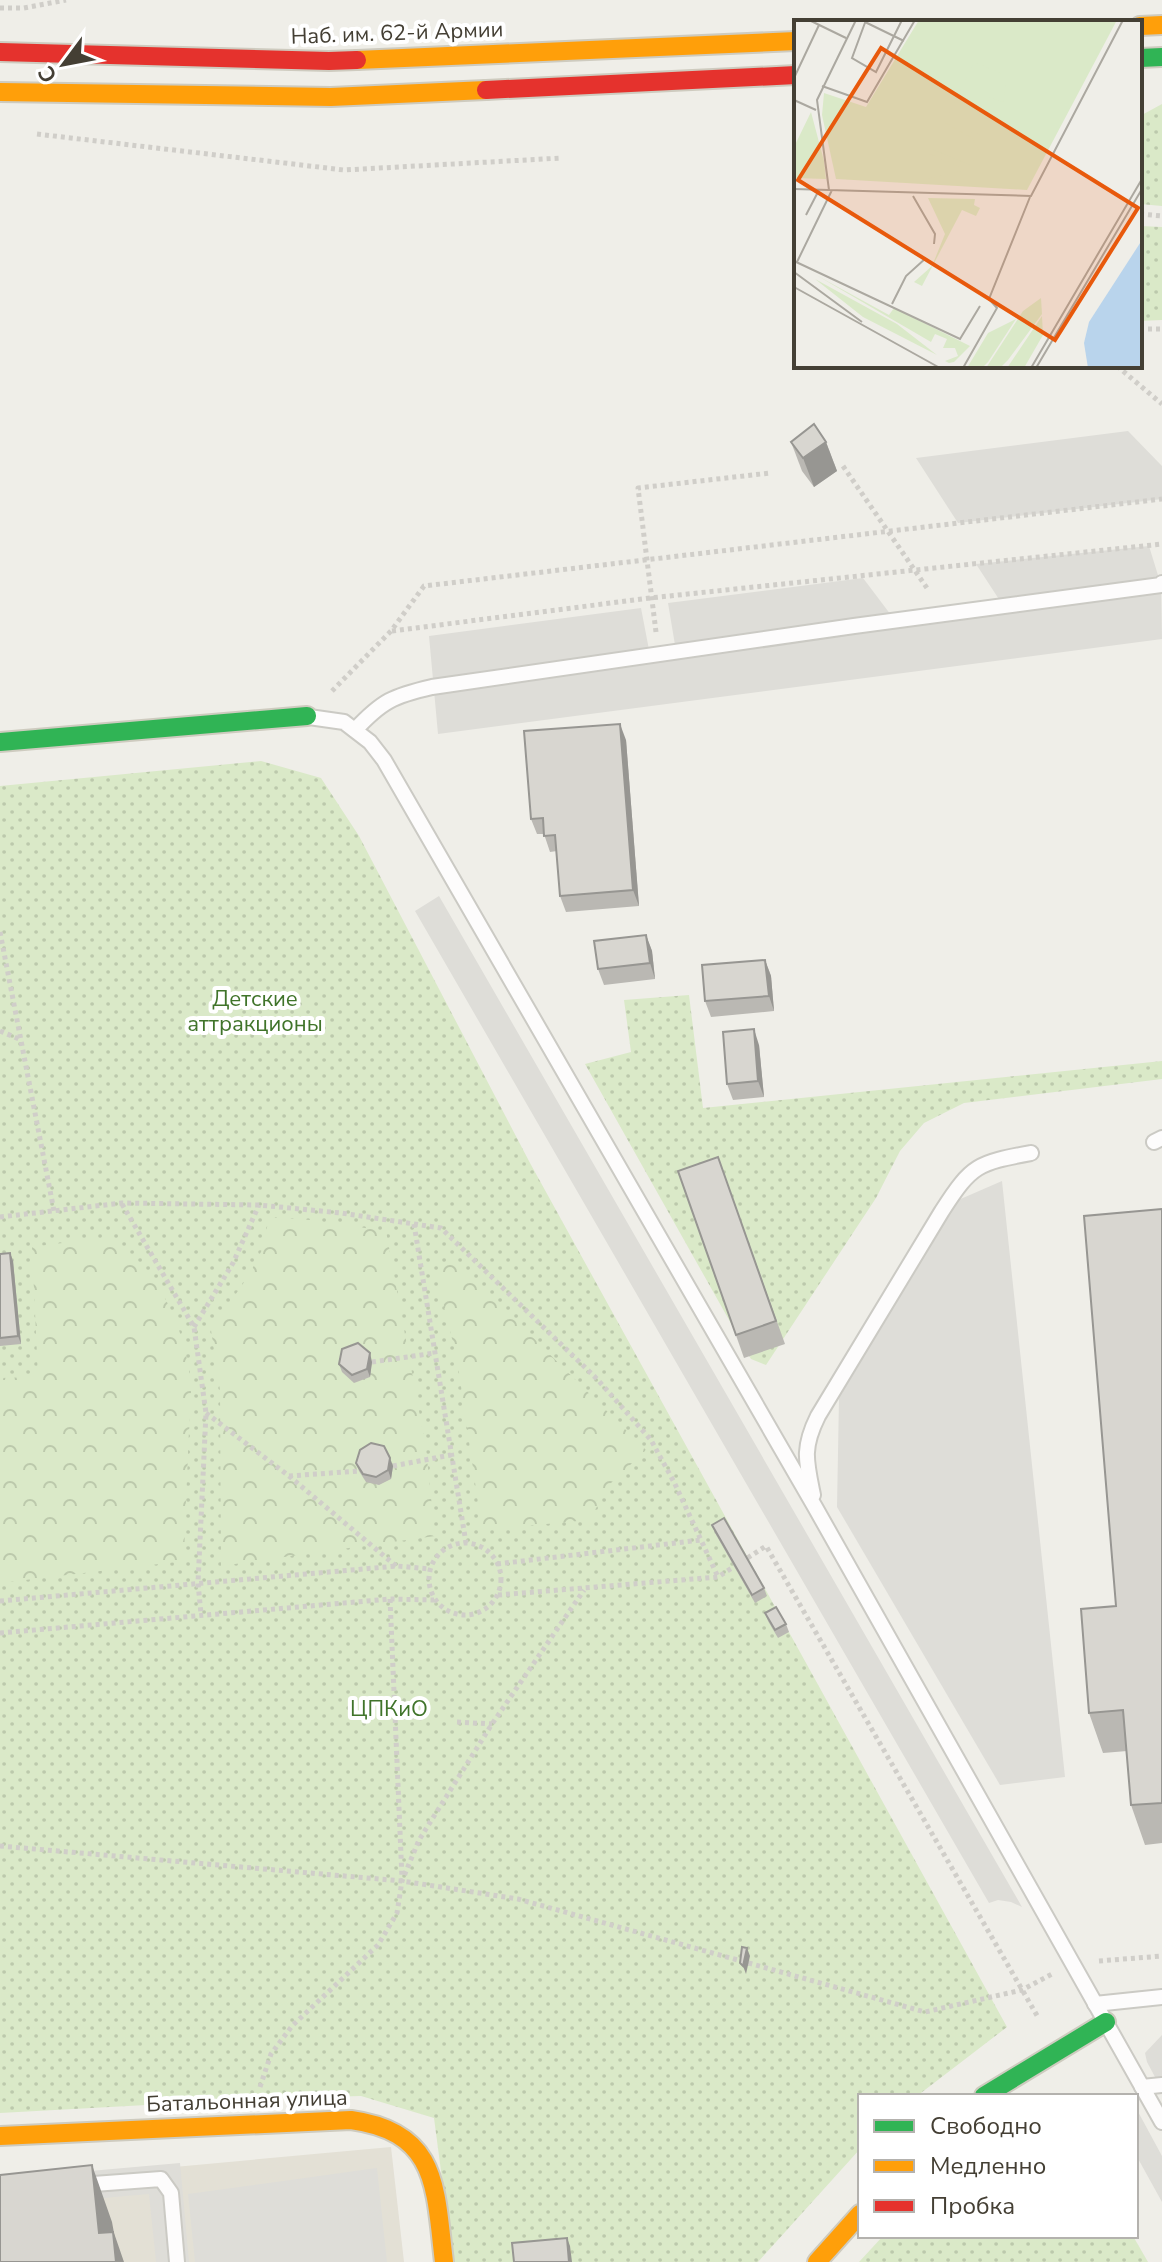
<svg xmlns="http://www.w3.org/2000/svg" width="1162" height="2262" viewBox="0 0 1162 2262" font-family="'Nunito Sans',sans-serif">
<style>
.residential{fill:#e3e0d5}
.green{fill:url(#green-dots)}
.forest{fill:url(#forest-crowns)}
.parking{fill:#deddd8}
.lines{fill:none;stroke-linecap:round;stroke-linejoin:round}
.lane-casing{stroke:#cbcac4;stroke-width:18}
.fast-casing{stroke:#cecbbf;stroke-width:22}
.slow-casing{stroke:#cecbbf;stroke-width:22}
.jam-casing{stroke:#cecbbf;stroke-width:22}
.path{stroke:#d0cec9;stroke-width:5;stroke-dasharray:4 4;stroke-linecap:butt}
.lane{stroke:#fdfcfc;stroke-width:14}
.fast{stroke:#30b455;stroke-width:18}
.slow{stroke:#ff9f0a;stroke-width:18}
.jam{stroke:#e5322d;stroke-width:18}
.wall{fill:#bab8b3}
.shaded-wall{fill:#979692}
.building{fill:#d8d6d0;stroke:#979692;stroke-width:2}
.labels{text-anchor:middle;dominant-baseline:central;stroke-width:8;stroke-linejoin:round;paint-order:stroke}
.street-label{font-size:22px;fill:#443f34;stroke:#fff}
.park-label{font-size:22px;fill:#40742a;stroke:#fff}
.inset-road{fill:none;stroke:#aba8a0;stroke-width:2}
.view{fill:#e8590c;fill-opacity:0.15;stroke:#e8590c;stroke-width:4}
.inset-edge{fill:none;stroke:#443f34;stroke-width:4}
</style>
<defs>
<pattern id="green-dots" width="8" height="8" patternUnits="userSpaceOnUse" patternTransform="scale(2)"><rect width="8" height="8" fill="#dae9c8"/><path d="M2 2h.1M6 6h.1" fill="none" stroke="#bcc9ac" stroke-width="1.8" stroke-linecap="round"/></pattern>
<pattern id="forest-crowns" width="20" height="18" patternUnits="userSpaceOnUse" patternTransform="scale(2)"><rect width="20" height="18" fill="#dae9c8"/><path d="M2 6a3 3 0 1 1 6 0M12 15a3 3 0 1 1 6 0" fill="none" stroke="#bcc9ac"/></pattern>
</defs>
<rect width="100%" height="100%" fill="#efeee8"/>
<polygon class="residential" points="391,2147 404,2262 0,2262 0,2183"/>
<g class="green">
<polygon points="1162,104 1162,206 1140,204 1140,116"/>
<polygon points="1140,226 1162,227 1162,320 1140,321"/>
<polygon points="261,761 321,778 359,836 530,1163 1007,2027 917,2096 860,2096 860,2149 758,2262 453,2262 434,2118 361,2096 256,2099 0,2113 0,786"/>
<polygon points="689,995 703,1108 1162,1061 1162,1079 964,1103 924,1123 900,1151 876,1198 766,1365 751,1359 585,1064 631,1052 624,1000"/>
<polygon points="883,2236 1133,2236 1148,2262 859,2262"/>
</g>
<g class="forest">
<polygon points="269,1217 310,1220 386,1231 426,1449 435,1536 221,1566 220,1390 211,1330 249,1275 263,1248"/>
<path d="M108 1237C157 1268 182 1320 190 1376 193 1400 188 1431 188 1456 186 1491 185 1526 184 1561L0 1583V1378L38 1377 32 1247Z"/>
<polygon points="456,1261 646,1450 611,1483 589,1520 482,1530 457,1359 440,1290 441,1264"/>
</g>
<g class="parking">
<polygon points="1128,431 1162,466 1162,499 958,523 916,458"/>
<polygon points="1149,546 1161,585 1162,639 438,734 429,636 641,608 650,655 1004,607 976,564"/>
<polygon points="863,578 894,619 676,651 668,603"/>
<polygon points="439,896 1022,1907 1011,1902 998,1900 989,1903 415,911"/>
<polygon points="1002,1181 1065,1777 1000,1785 837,1507 839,1398 956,1201"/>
<polygon points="1162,2035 1162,2090 1147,2062 1145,2053"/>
<polygon points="1136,2108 1162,2156 1162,2202 1136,2155"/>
<polygon points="180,2163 189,2262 156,2262 149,2194 0,2207 0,2179"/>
<polygon points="377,2168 387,2262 195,2262 188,2194"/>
</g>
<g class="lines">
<defs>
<g id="lane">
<polyline points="309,717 344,722 370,742 384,760 815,1507 1162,2122"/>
<path d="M355 730C382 701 393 696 432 687L854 626 1161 585 1162 583"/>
<polyline points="1154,1142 1162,1138"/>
<path d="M813 1495C806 1461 802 1448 818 1416L942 1211C972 1164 978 1163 1031 1153"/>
<polyline points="1095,2004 1162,1997"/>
<polyline points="1142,2087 1162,2085"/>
<polyline points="80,2185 161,2179 171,2193 177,2262"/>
</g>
<g id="fast">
<polyline points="1140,58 1162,57"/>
<polyline points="0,742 307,716"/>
<polyline points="984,2096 1106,2022"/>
</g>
<g id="slow">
<polyline points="1140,26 1162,25"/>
<polyline points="357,60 796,41"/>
<polyline points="0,92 331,97 486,90"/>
<path d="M0 2136 351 2120C439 2132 435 2189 444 2262"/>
<polyline points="817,2262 860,2214"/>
</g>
<g id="jam">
<polyline points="0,52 329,61 357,60"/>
<polyline points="486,90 796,75"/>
</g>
</defs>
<use href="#lane" class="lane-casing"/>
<use href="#fast" class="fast-casing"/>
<use href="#slow" class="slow-casing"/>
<use href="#jam" class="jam-casing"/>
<g class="path">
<polyline points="0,8 24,8 66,0"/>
<polyline points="37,134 344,170 562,158"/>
<polyline points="1140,214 1162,216"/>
<polyline points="1140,329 1162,329"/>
<polyline points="1117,366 1162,404"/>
<polyline points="843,466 929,591"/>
<polyline points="392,631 650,598 1162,544"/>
<polyline points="656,632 638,488 770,473"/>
<polyline points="332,691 391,631 424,586 1162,499"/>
<polyline points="0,932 54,1211"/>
<polyline points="0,1031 19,1039"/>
<polyline points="122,1204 194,1327 206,1413 198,1583 201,1614"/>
<polyline points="0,1217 122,1203 259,1205 341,1213 441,1228 597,1379 651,1440 674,1482 701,1540"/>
<polyline points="414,1224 466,1543"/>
<polyline points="194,1327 233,1263 259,1205"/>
<polyline points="372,1362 435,1353"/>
<polyline points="206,1413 289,1476 396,1566"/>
<polyline points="393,1466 451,1455"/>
<polyline points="289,1476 359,1471"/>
<circle cx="465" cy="1579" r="36"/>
<polyline points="497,1564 701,1540 718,1577"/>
<polyline points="498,1595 718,1577 766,1546 1039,2019"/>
<polyline points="390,1599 402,1878"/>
<polyline points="0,1601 397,1566 430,1569"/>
<polyline points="0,1633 390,1599 434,1600"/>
<polyline points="394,1714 422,1718"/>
<polyline points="457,1722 492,1724"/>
<polyline points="0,1846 402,1881 518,1899 925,2012 1022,1990 1052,1974"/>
<polyline points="1099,1961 1162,1956"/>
<polyline points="260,2087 271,2054 292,2026 378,1945 397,1913 402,1881 419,1840 492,1724 584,1590"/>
</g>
<use href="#lane" class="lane"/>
<use href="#fast" class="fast"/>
<use href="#slow" class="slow"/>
<use href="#jam" class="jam"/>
</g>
<g class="wall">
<polygon points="791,442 826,442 837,471 814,487 802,471"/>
<polygon points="626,740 639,906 566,912 560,896 557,851 550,852 544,834 537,834 531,819"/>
<polygon points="646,935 652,951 655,979 604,985 598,969"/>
<polygon points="765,960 771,976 774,1011 711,1017 705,1001"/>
<polygon points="759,1045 764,1097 733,1100 727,1084"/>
<polygon points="718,1157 785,1344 744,1358 678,1171"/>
<polygon points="1162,1209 1162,1843 1145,1845 1131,1805 1127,1751 1103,1753 1089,1713 1116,1606"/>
<polygon points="10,1253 13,1261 21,1344 0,1346 0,1254"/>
<polygon points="372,1362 370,1377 354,1383 342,1372 339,1364"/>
<polygon points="356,1463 393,1466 391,1479 379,1485 366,1482 359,1471"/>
<polygon points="712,1525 764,1588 767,1596 755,1603 715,1533"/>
<polygon points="765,1613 786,1624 789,1632 778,1638 768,1621"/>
</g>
<g class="shaded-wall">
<polygon points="826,442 837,471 814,487 803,458"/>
<polygon points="620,724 626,740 639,906 633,890"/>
<polygon points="646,935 652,951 655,979 650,963"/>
<polygon points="765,960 771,976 774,1011 769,996"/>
<polygon points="754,1029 759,1045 764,1097 758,1081"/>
<polygon points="10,1253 13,1261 21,1344 18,1336"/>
<polygon points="370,1353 372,1362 370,1377 367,1369"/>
<polygon points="390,1458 393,1466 391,1479 388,1470"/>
<polygon points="747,1948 750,1956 746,1974 743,1966"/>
<polygon points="92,2165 112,2222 114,2233 124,2262 109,2262 99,2233"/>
<polygon points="567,2238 570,2246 572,2262 569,2262"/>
</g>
<g class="building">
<polygon points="814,424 826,442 803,458 791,442"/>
<polygon points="620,724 633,890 560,896 555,835 544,836 543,818 531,819 524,731"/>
<polygon points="646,935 650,963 598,969 594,941"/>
<polygon points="765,960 769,996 705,1001 702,965"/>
<polygon points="754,1029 758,1081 727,1084 723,1032"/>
<polygon points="718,1157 776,1321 736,1335 678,1171"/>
<polygon points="1162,1209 1162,1803 1131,1805 1123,1710 1089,1713 1081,1609 1116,1606 1084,1216"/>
<polygon points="10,1253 18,1336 0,1338 0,1254"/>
<polygon points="358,1343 370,1353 367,1369 352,1375 339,1364 342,1349"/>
<polygon points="371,1443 384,1446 390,1458 388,1470 376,1477 363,1474 356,1463 360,1450"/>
<polygon points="724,1518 764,1588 752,1595 712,1525"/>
<polygon points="776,1607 786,1624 775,1630 765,1613"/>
<polygon points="742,1947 747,1948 743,1966 740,1963"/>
<polygon points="92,2165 99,2233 113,2232 116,2262 0,2262 0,2175"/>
<polygon points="567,2238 569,2262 514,2262 512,2243"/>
</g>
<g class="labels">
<g class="street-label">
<text transform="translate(397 33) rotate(-2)">Наб. им. 62-й Армии</text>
<text transform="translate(247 2101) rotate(-2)">Батальонная улица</text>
</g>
<g class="park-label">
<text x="255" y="999">Детские<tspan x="255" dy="25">аттракционы</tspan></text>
<text x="389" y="1709">ЦПКиО</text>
</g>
</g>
<g transform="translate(794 20)">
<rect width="348" height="348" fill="#efeee8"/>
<path d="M125 0H323L233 170 42 159 28 95 30 73 72 87ZM17 92 30 141 32 159 0 158V127ZM134 178 181 179 180 185 186 188 182 196 168 190 128 266 120 262 138 246 151 214ZM22 255 95 295 100 288 176 326 160 342 155 343 151 341 164 336 161 328H149L153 319 141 314 137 322ZM21 259 103 304 143 335 69 297ZM247 278 248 294 214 340 206 348H192L229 291ZM248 296 249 315 230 348H213ZM222 299 194 342 188 348H173L194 313Z" fill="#dae9c8"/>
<path d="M180 42 209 54 212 65 209 82 195 77 185 94 200 103 190 115 174 112 153 98ZM150 102 178 118 186 132 176 145 138 129ZM136 134 166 147 168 151 133 159 129 147Z" fill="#dae9c8"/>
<path d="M348 220V348H294L290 323 295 302Z" fill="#b9d4ec"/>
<path class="inset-road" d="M15 0 52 18M72 0 58 38 82 52 108 0M71 2 110 21M0 58 25 5M28 66 73 82 121 0M0 80 22 90M0 169 237 176 329 0M35 170 23 80 62 0M119 176 141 214 140 224M12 195 25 170M0 241 166 319 186 286M3 242 38 170M0 252 68 302M0 267 146 348M98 284 112 256 132 238M169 348 203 288 195 279 236 177M237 348 348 159M242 348 348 169"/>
<path class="view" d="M87 28 344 188 261 320 4 160Z"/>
<rect width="348" height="348" class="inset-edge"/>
</g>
<rect x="858" y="2094" width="280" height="144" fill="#ffffff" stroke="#b4b2ae" stroke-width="2"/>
<rect x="874" y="2120" width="40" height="12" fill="#30b455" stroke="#b4b2ae" stroke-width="2"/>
<text x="930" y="2134" font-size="24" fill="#443f34">Свободно</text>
<rect x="874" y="2160" width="40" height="12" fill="#ff9f0a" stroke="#b4b2ae" stroke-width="2"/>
<text x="930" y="2174" font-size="24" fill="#443f34">Медленно</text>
<rect x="874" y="2200" width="40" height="12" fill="#e5322d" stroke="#b4b2ae" stroke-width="2"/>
<text x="930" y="2214" font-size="24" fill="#443f34">Пробка</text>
<g transform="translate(64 64) rotate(238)" stroke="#ffffff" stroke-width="6" paint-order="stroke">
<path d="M0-6L14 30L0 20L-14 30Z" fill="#443f34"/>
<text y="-12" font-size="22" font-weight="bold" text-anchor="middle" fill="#443f34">С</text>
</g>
</svg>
